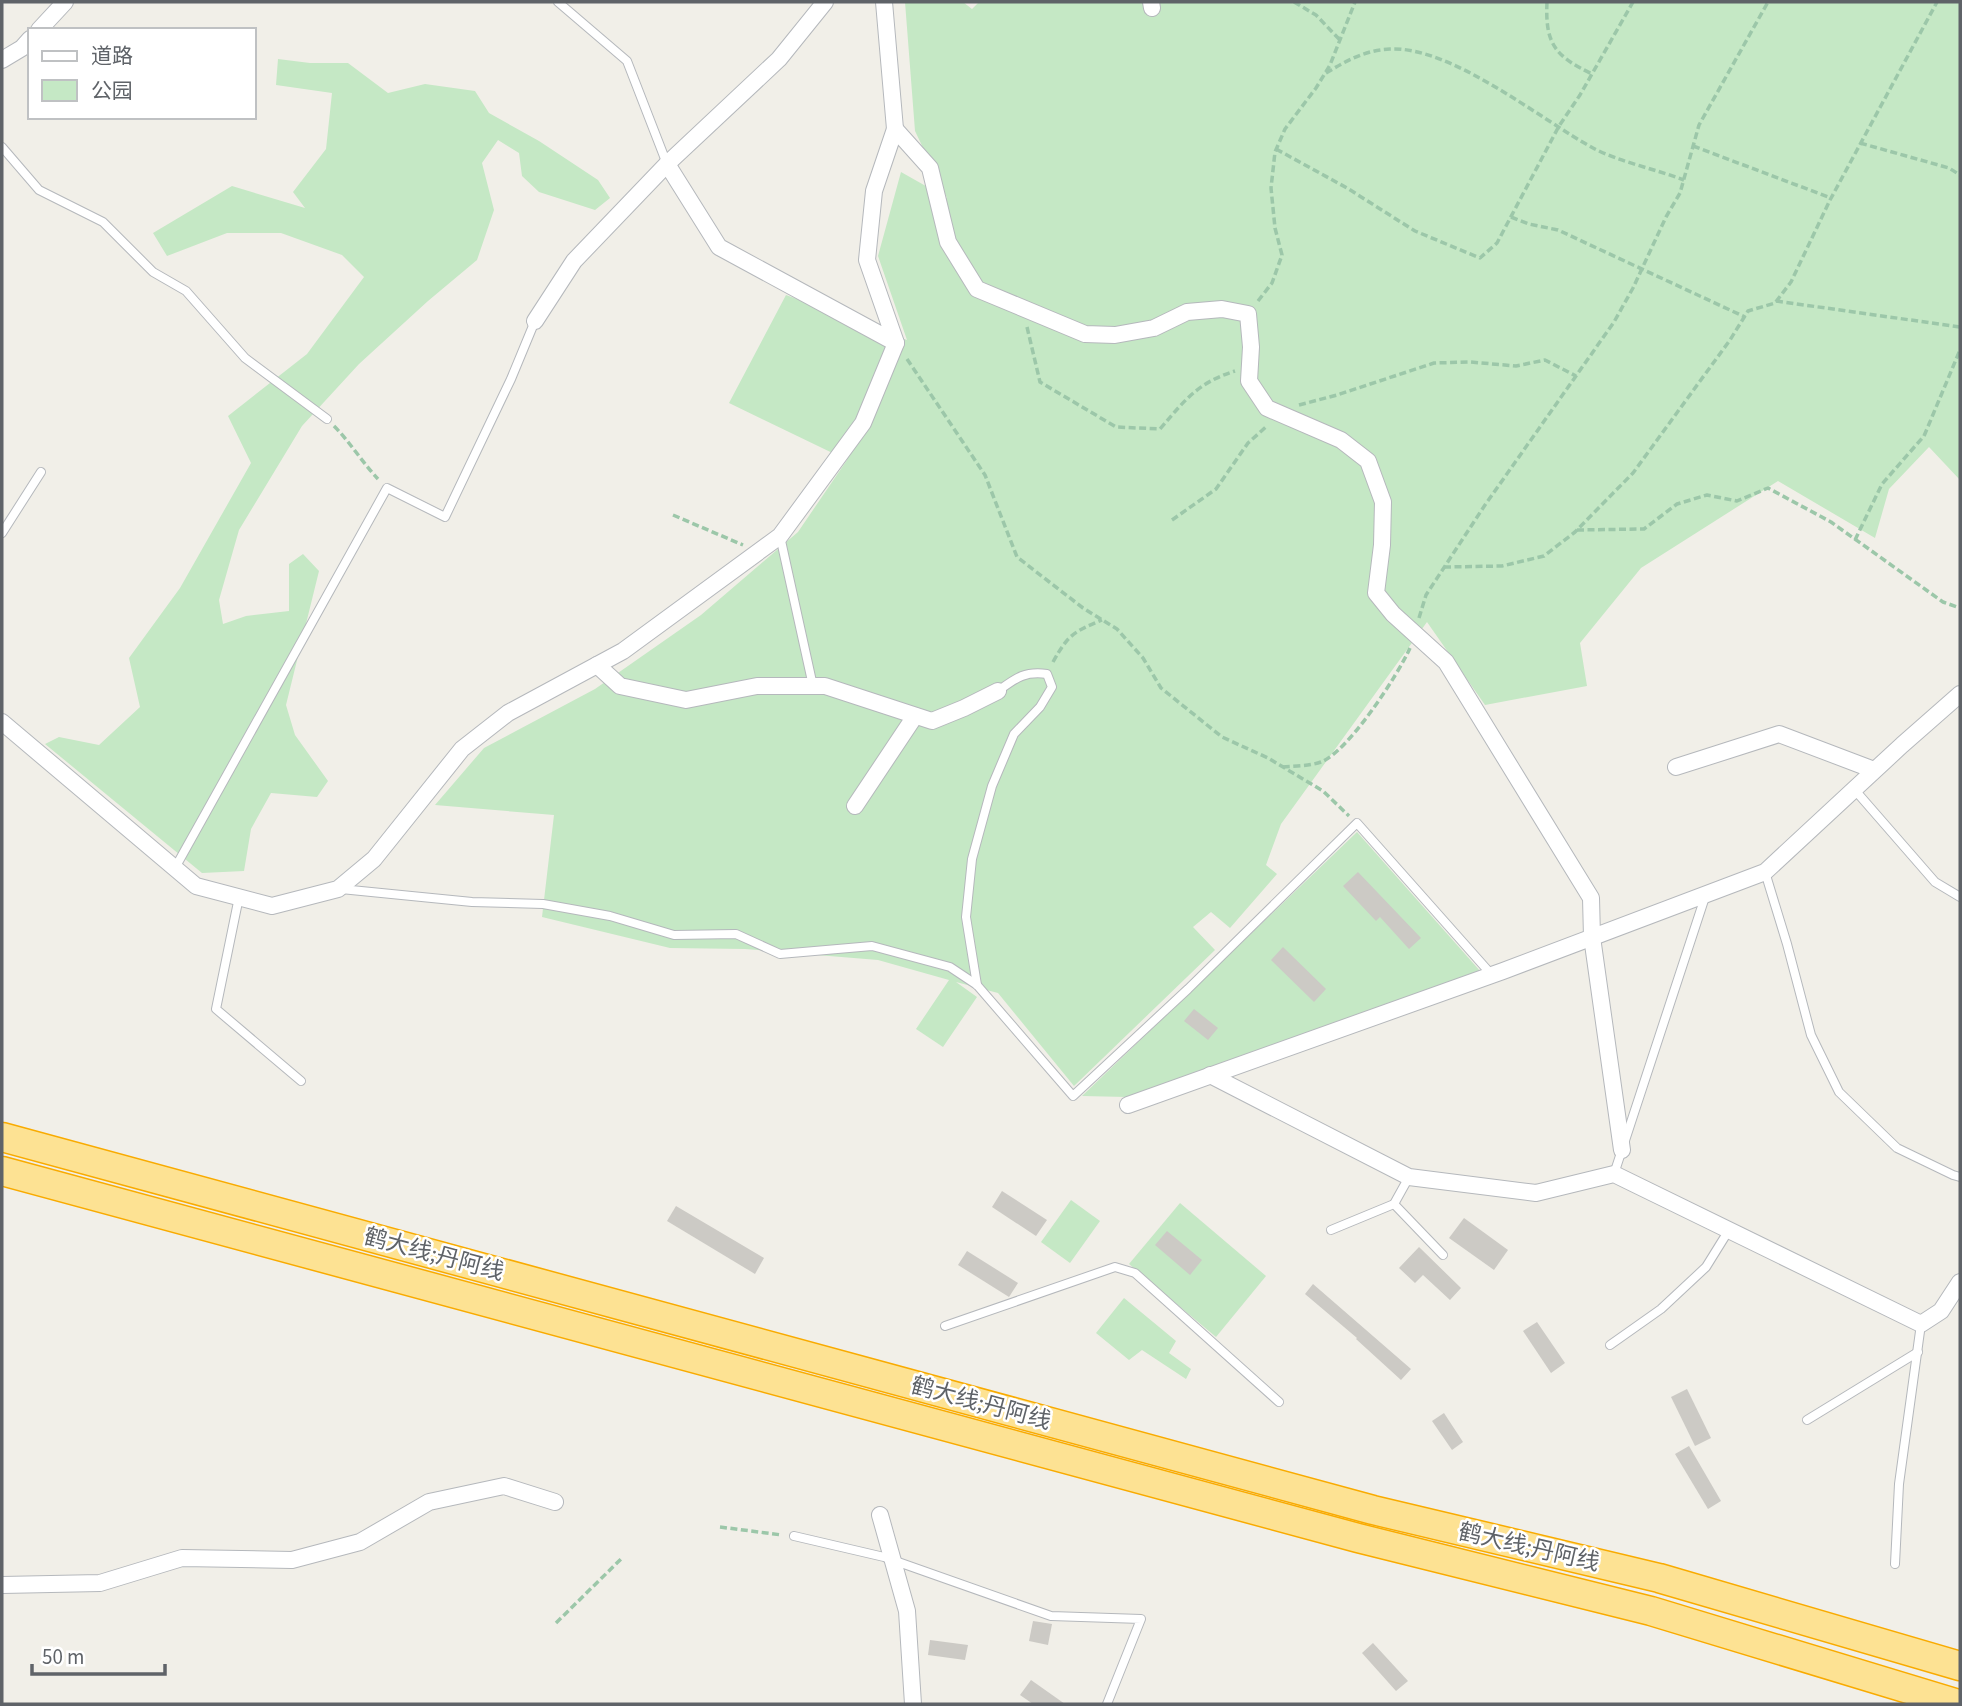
<svg xmlns="http://www.w3.org/2000/svg" width="1962" height="1706" viewBox="0 0 1962 1706" font-family="'Source Sans 3','Noto Sans SC',sans-serif">
<style>
.green{fill:#c5e8c5}
.building{fill:#cccac5}
.lines{fill:none;stroke-linecap:round;stroke-linejoin:round}
.lane-casing{stroke:#b5b8bc;stroke-width:10}
.street-casing{stroke:#b5b8bc;stroke-width:18}
.highway-casing{stroke:#f9ab00;stroke-width:31}
.path{stroke:#9cc7a9;stroke-width:3.5;stroke-dasharray:7 3.5;stroke-linecap:butt}
.lane{stroke:#fff;stroke-width:8}
.street{stroke:#fff;stroke-width:16}
.highway{stroke:#fde293;stroke-width:28}
.labels{text-anchor:middle;dominant-baseline:central;stroke-width:5;stroke-linejoin:round;paint-order:stroke}
.street-label{font-size:23px;fill:#5f6368;stroke:#fff}
</style>
<rect width="100%" height="100%" fill="#f1efe8"/>
<g class="green">
<polygon points="905,2 963,2 972,9 979,2 1960,2 1960,480 1929,447 1889,489 1875,538 1778,481 1641,568 1580,643 1587,686 1485,705 1427,622 1281,824 1266,865 1277,874 1230,928 1211,912 1193,927 1215,950 1074,1086 998,993 956,982 977,997 943,1047 916,1029 949,980 878,960 745,949 670,948 542,917 554,815 435,805 484,748 595,689 701,615 798,532 847,460 729,403 786,295 907,340 878,256 901,172 947,198 915,131"/>
<polygon points="278,59 310,63 348,63 388,93 425,84 475,91 489,113 539,141 598,180 610,198 595,210 539,192 522,176 519,153 498,140 482,163 494,210 477,260 428,301 359,364 302,426 239,530 219,600 223,624 246,616 289,611 289,564 303,554 319,571 286,705 295,735 328,781 317,797 271,793 251,829 244,871 202,873 45,744 59,737 99,745 140,707 129,658 180,588 251,463 228,416 307,354 364,277 342,255 281,233 227,233 167,256 153,233 232,186 305,208 293,192 326,149 332,93 276,85"/>
<polygon points="1357,832 1481,972 1127,1097 1082,1096"/>
<polygon points="1071,1200 1100,1221 1070,1263 1041,1242"/>
<polygon points="1180,1203 1266,1276 1216,1337 1129,1264"/>
<polygon points="1124,1298 1176,1341 1169,1353 1191,1369 1186,1379 1142,1350 1129,1360 1096,1333"/>
</g>
<g class="building">
<polygon points="1358,872 1421,938 1409,949 1380,917 1376,921 1343,886"/>
<polygon points="1283,947 1326,989 1314,1002 1271,960"/>
<polygon points="1194,1009 1218,1028 1208,1040 1184,1021"/>
<polygon points="1002,1191 1047,1220 1036,1236 992,1207"/>
<polygon points="676,1206 764,1258 755,1274 667,1221"/>
<polygon points="1464,1218 1508,1250 1494,1270 1449,1238"/>
<polygon points="1167,1231 1202,1260 1190,1275 1155,1245"/>
<polygon points="1419,1247 1461,1288 1450,1300 1423,1275 1415,1283 1399,1268"/>
<polygon points="967,1251 1018,1283 1009,1297 958,1265"/>
<polygon points="1313,1284 1411,1369 1401,1380 1356,1339 1357,1338 1305,1294"/>
<polygon points="1537,1322 1565,1363 1551,1373 1523,1331"/>
<polygon points="1687,1389 1711,1438 1695,1446 1671,1397"/>
<polygon points="1444,1413 1463,1442 1452,1450 1432,1421"/>
<polygon points="1689,1446 1721,1501 1708,1509 1675,1454"/>
<polygon points="1033,1621 1052,1624 1048,1645 1029,1641"/>
<polygon points="930,1640 968,1645 965,1660 928,1655"/>
<polygon points="1373,1643 1408,1681 1396,1691 1362,1653"/>
<polygon points="1031,1680 1065,1704 1033,1704 1020,1695"/>
</g>
<g class="lines">
<defs>
<g id="lane">
<polyline points="558,2 627,61 667,164"/>
<polyline points="2,147 39,190 103,222 153,272 186,291 245,358 327,419"/>
<polyline points="2,533 41,472"/>
<polyline points="780,536 813,686"/>
<polyline points="1854,789 1935,882 1960,897"/>
<polyline points="175,868 387,488 445,517 511,379 535,321"/>
<polyline points="1765,872 1787,944 1811,1035 1839,1092 1897,1148 1953,1175 1960,1177"/>
<polyline points="341,889 472,902 543,904 610,916 674,935 736,934 780,954 872,946 950,967 977,985 1073,1096 1188,989 1357,823 1491,974"/>
<polyline points="239,897 216,1009 301,1081"/>
<path d="M977 985 966 917 972 859 992 786 1014 734 1040 707 1052 687 1047 674C1024 671 1016 678 998 691"/>
<polyline points="1614,1174 1706,894"/>
<polyline points="1394,1204 1443,1255"/>
<polyline points="1331,1230 1394,1204 1409,1177"/>
<polyline points="945,1326 1115,1267 1135,1273 1279,1402"/>
<polyline points="1610,1345 1661,1309 1706,1267 1729,1230"/>
<polyline points="1807,1420 1918,1352"/>
<polyline points="794,1536 884,1557 1051,1616 1141,1619 1107,1704"/>
<polyline points="1895,1564 1899,1484 1921,1324"/>
</g>
<g id="street">
<polyline points="884,2 895,129"/>
<polyline points="1151,2 1152,8"/>
<polyline points="39,30 65,2"/>
<polyline points="2,60 22,48 30,39"/>
<polyline points="667,164 719,247 896,343 867,260 874,191 895,129 930,168 948,242 977,289 1085,334 1115,335 1154,328 1187,312 1222,309 1248,314 1251,347 1249,381 1267,408 1341,440 1368,461 1383,502 1382,545 1376,593 1393,614 1446,662 1591,898 1592,937 1622,1150"/>
<polyline points="535,321 574,261 667,164 779,59 825,2"/>
<polyline points="597,665 620,686 686,700 757,686 825,686 932,721 964,708 998,691"/>
<polyline points="2,722 196,886 272,906 338,889 374,859 462,749 508,713 623,651 780,536 863,423 896,343"/>
<polyline points="1676,767 1779,734 1874,770"/>
<polyline points="855,806 915,716"/>
<polyline points="1210,1075 1409,1177 1536,1193 1614,1174 1921,1324 1941,1311 1960,1282"/>
<polyline points="1128,1105 1503,971 1765,872 1902,745 1960,694"/>
<polyline points="880,1515 907,1611 913,1704"/>
<polyline points="2,1585 100,1583 182,1558 292,1560 360,1542 429,1502 504,1486 555,1502"/>
</g>
<g id="highway">
<polyline points="2,1137 1373,1510 1659,1578 1960,1666"/>
<polyline points="2,1171 1358,1538 1651,1611 1958,1704"/>
</g>
</defs>
<use href="#lane" class="lane-casing"/>
<use href="#street" class="street-casing"/>
<use href="#highway" class="highway-casing"/>
<g class="path">
<polyline points="1294,2 1316,15 1340,40"/>
<path d="M1547 2C1545 44 1555 56 1592 74"/>
<path d="M1326 73C1346 61 1365 50 1390 49 1451 46 1540 119 1593 148 1617 161 1658 170 1684 180"/>
<polyline points="1860,143 1949,168 1960,175"/>
<polyline points="1693,146 1831,198"/>
<polyline points="1276,149 1347,188 1415,231 1480,258 1497,243 1559,126 1580,95 1633,2"/>
<polyline points="1511,217 1529,224 1558,230 1745,317"/>
<polyline points="1258,301 1272,283 1282,255 1275,228 1271,188 1275,152 1285,129 1316,88 1330,65 1355,2"/>
<polyline points="1776,301 1960,327"/>
<path d="M1027 327 1040 382 1116 427 1160 429C1185 400 1197 383 1235 371"/>
<polyline points="907,359 985,475 1017,557 1083,608 1117,629 1143,658 1161,688 1222,737 1268,758 1323,791 1349,816"/>
<polyline points="1299,405 1337,395 1434,363 1470,362 1516,366 1545,360 1576,376"/>
<path d="M334 426C350 442 362 462 378 479"/>
<polyline points="673,515 743,545"/>
<polyline points="1172,520 1216,489 1248,443 1267,426"/>
<polyline points="1577,530 1644,529 1677,504 1707,495 1737,501 1768,488 1831,522 1943,602 1960,608"/>
<polyline points="1855,540 1882,484 1924,436 1960,350"/>
<polyline points="1444,567 1502,566 1544,556 1575,532 1633,473 1730,340 1748,311 1775,303 1791,282 1830,200 1937,2"/>
<polyline points="1419,618 1426,595 1485,505 1614,322 1633,288 1666,217 1680,193 1699,125 1768,2"/>
<path d="M1053 662C1068 635 1073 632 1102 620"/>
<path d="M1283 767C1295 766 1310 766 1321 762 1348 752 1398 675 1410 648"/>
<polyline points="720,1527 782,1535"/>
<polyline points="556,1623 623,1557"/>
</g>
<use href="#lane" class="lane"/>
<use href="#street" class="street"/>
<use href="#highway" class="highway"/>
</g>
<g class="labels">
<g class="street-label">
<text transform="translate(434 1254) rotate(15)">鹤大线;丹阿线</text>
<text transform="translate(981 1403) rotate(15)">鹤大线;丹阿线</text>
<text transform="translate(1529 1547) rotate(13)">鹤大线;丹阿线</text>
</g>
</g>
<rect width="1962" height="1706" fill="none" stroke="#5f6368" stroke-width="7"/>
<rect x="28" y="28" width="228" height="91" fill="#ffffff" stroke="#bfc1c3" stroke-width="2"/>
<rect x="42" y="51" width="35" height="10" fill="#ffffff" stroke="#bfc1c3" stroke-width="2"/>
<text x="91" y="63" font-size="21" fill="#5f6368">道路</text>
<rect x="42" y="80" width="35" height="21" fill="#c5e8c5" stroke="#bfc1c3" stroke-width="2"/>
<text x="91" y="98" font-size="21" fill="#5f6368">公园</text>
<path d="M32 1664v10h133v-10" fill="none" stroke="#5f6368" stroke-width="3.5"/>
<text x="42" y="1664" font-size="21" fill="#5f6368" stroke="#ffffff" stroke-width="5" paint-order="stroke">50 m</text>
</svg>
